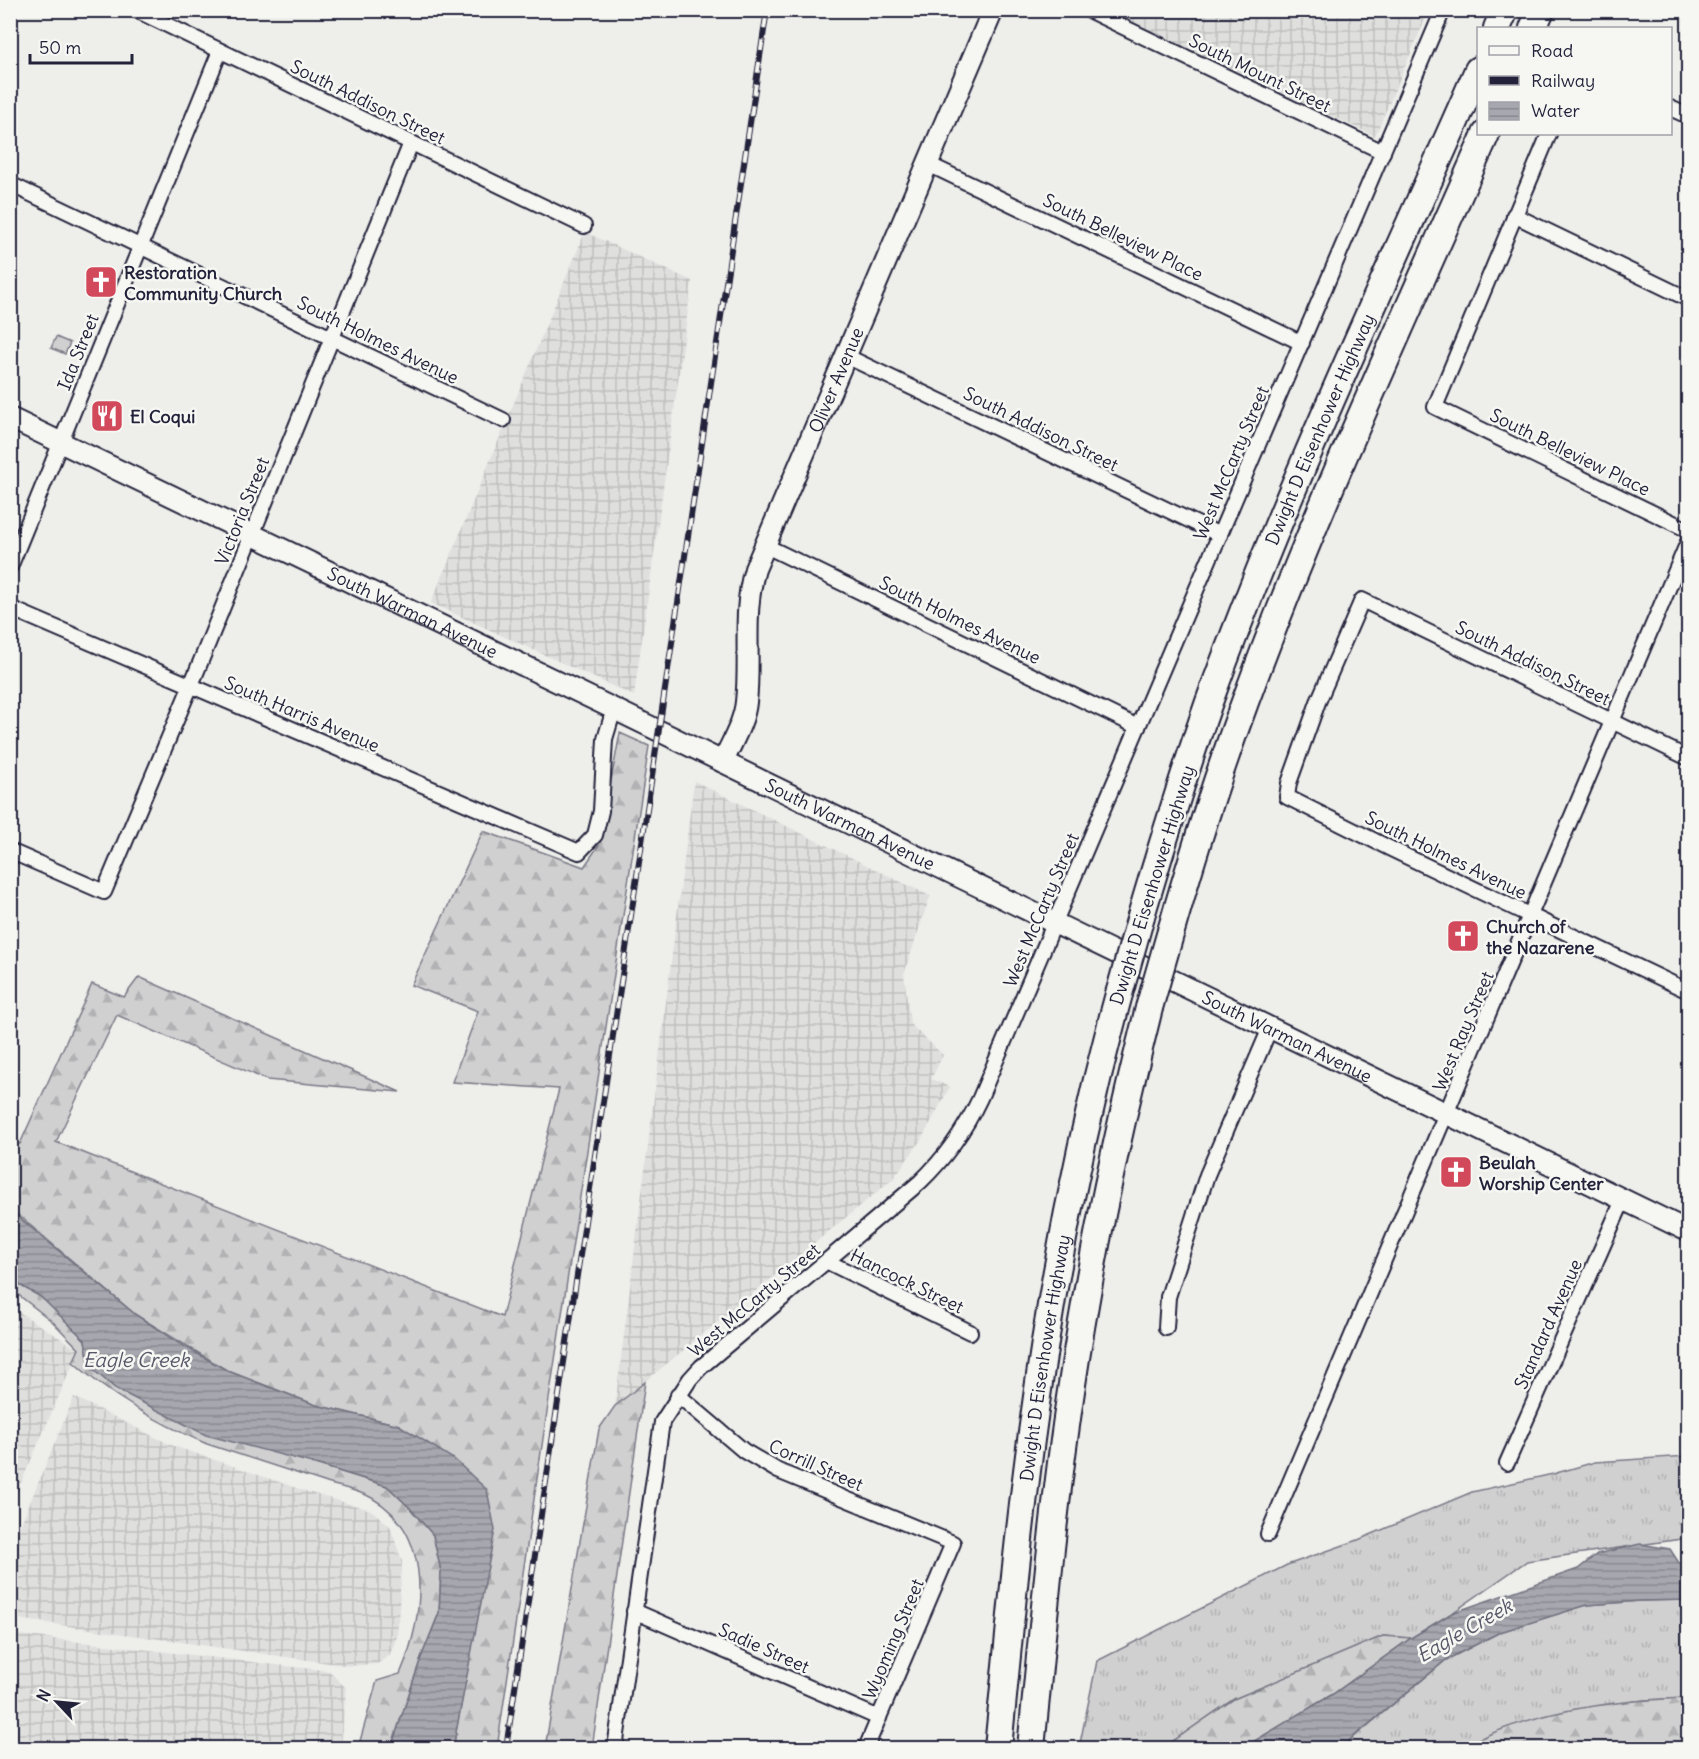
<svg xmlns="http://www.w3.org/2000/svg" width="1699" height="1759" viewBox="0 0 1699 1759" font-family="Delius,sans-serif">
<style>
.industrial{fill:url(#industrial-grid)}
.grass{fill:url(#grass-tufts);stroke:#797986;stroke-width:1.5}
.forest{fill:url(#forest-firs);stroke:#797986;stroke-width:1.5}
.park{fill:#d0d0d1;stroke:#797986;stroke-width:1.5}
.water{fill:url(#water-rules);stroke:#727281;stroke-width:1.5}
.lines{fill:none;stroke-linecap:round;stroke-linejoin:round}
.street-casing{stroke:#22223b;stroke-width:18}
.secondary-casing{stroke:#22223b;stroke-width:24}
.highway-casing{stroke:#22223b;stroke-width:30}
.street{stroke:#f6f6f2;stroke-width:14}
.secondary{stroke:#f6f6f2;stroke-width:20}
.highway{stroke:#f6f6f2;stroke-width:26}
.rail-casing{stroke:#22223b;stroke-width:6}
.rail{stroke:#f6f6f2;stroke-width:4;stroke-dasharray:11;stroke-linecap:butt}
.highway-bridge-casing{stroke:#22223b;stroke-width:30;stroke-linecap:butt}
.highway-bridge{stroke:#f6f6f2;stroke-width:26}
.labels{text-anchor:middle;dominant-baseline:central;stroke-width:5;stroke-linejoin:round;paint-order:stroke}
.street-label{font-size:18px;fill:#22223b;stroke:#f6f6f2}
.poi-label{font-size:18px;font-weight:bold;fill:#22223b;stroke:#f6f6f2;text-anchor:start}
.water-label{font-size:20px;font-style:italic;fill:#575769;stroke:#f6f6f2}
</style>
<defs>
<pattern id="industrial-grid" width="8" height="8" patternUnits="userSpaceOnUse" patternTransform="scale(1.5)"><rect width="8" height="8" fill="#dfdfde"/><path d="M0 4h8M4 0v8" fill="none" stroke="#bfbfbf"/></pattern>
<pattern id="grass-tufts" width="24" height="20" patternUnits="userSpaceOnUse" patternTransform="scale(1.5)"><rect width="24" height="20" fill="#d0d0d1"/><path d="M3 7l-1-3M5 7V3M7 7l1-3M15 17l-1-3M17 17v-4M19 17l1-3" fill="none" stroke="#b2b2b4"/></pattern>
<pattern id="forest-firs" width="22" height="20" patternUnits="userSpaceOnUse" patternTransform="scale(1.5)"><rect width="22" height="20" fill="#d0d0d1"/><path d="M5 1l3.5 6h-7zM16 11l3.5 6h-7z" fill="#b2b2b4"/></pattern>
<pattern id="water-rules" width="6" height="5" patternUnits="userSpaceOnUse" patternTransform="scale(1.5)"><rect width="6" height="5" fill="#a7a7af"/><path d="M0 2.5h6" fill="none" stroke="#888890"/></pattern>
</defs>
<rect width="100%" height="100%" fill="#eeeeeb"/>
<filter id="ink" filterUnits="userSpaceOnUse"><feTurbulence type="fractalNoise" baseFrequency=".0167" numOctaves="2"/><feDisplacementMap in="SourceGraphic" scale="12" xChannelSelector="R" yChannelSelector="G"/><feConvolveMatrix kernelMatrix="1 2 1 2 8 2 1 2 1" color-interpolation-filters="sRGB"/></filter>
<g filter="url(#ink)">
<g class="industrial">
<polygon points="1105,11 1429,11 1375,136"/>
<polygon points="585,232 692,281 634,696 431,603"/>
<polygon points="694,781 930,896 904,974 910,1024 943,1055 931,1079 950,1087 921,1140 893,1179 615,1406"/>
<polygon points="11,1307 79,1350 11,1506"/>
<polygon points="74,1397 171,1445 311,1493 371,1510 390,1526 402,1561 397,1637 389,1656 377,1664 350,1666 11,1618 11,1548"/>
<polygon points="11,1634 329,1671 346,1688 341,1748 11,1748"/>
</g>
<g class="grass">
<polygon points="1688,1456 1688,1538 1527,1561 1452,1613 1411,1638 1383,1636 1234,1699 1163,1748 1079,1748 1097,1661 1287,1565 1358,1540 1472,1492 1553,1474 1595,1462"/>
<polygon points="1688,1600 1688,1698 1644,1700 1577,1709 1506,1728 1461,1748 1341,1748 1446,1660 1500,1632 1587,1605 1640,1601"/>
</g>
<g class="forest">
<polygon points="620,733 649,746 545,1425 497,1748 453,1748 479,1608 399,1425 316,1405 228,1371 136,1315 11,1209 10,1139 20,1144 92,984 124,997 139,977 400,1092 267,1080 117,1015 56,1142 502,1317 559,1089 452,1082 478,1011 411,985 483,831 584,867 599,845"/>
<path d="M10 1280 41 1297 85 1340 90 1367 312 1463 387 1486 409 1507 433 1535 441 1571 439 1613 421 1658 391 1748H358L377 1681 400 1674C425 1617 434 1534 372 1498 358 1490 339 1487 324 1482 285 1469 246 1457 207 1444 160 1424 112 1397 73 1362L79 1349 53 1322 11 1289Z"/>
<polygon points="645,1382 592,1748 545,1748 599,1429 615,1406"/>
<polygon points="1383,1636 1411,1638 1333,1694 1243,1748 1163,1748 1234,1699"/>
<path d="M1688 1698V1748H1648L1642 1746 1640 1748H1461C1469 1742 1480 1739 1490 1734 1552 1708 1621 1700 1688 1698Z"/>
</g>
<polygon class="park" points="56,337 70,343 65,354 51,348"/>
<g class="water">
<polygon points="11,1211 136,1315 177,1342 228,1371 316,1405 399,1425 455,1460 487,1490 495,1530 453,1748 391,1748 421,1658 439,1613 441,1571 433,1535 409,1507 387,1486 312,1463 206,1435 116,1389 90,1367 85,1340 41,1297 11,1280"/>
<polygon points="1640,1544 1670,1549 1679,1563 1688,1563 1688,1600 1640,1601 1587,1605 1500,1632 1446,1660 1340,1748 1243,1748 1333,1694 1411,1638 1452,1613 1578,1569 1597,1554"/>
</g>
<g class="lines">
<defs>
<g id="street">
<polyline points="136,10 584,226"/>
<polyline points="1088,10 1383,152"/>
<polyline points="1670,108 1688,116"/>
<polyline points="1549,134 1435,407 1688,530"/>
<polyline points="928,164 1302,343"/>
<polyline points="10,184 503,420"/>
<polyline points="1514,215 1688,299"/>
<polyline points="846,356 1220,535"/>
<polyline points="766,546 1138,727"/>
<polyline points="10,567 220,51"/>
<polyline points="10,608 579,852 595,835 601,811 605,739 614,709"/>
<polyline points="1688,758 1362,600 1318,702 1289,783 1287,797 1391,849 1688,991"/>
<polyline points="10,851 104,892 196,673 411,143"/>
<polyline points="828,1262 970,1332"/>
<polyline points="1166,1328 1168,1297 1207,1175 1270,1028"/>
<polyline points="678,1395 744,1451 778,1471 953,1543 866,1748"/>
<polyline points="1507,1463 1623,1200"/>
<polyline points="1268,1534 1688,542"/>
<polyline points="634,1611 879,1718"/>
<path d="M615 1748 662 1422 690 1379 701 1367 920 1182C946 1157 965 1130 980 1098L1443 10"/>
</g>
<g id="secondary">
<path id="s1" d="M10 418 614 709 1688 1231"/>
<path id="s2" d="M723 762C731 743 744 723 746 702 751 658 742 612 755 569L993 10"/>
</g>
<g id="highway">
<polyline points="1497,28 1505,10"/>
<polyline points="1533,28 1541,10"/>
<path id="s3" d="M1141 916C1162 845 1184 773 1209 702 1287 487 1386 279 1478 70"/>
<path d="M1171 931C1193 854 1217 777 1245 702 1316 509 1403 322 1486 134"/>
<path id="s4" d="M998 1748C1009 1636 1019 1523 1035 1411 1054 1270 1082 1130 1119 994"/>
<path d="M1031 1748C1043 1629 1053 1510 1071 1391 1090 1262 1117 1135 1149 1008"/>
</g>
</defs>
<use href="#street" class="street-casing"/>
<use href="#secondary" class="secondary-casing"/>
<use href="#highway" class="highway-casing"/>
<use href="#street" class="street"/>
<use href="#secondary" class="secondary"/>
<use href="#highway" class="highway"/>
<defs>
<polyline id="rail" points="506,1748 767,10"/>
</defs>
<use href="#rail" class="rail-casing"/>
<use href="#rail" class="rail"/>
<defs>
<g id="highway-bridge">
<polyline points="1119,994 1141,916"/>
<polyline points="1149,1008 1171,931"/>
</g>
</defs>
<use href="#highway-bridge" class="highway-bridge-casing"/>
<use href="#highway-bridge" class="highway-bridge"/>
</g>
</g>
<defs>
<symbol id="church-square" viewBox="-11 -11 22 22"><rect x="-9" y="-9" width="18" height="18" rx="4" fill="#d1495b" stroke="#f6f6f2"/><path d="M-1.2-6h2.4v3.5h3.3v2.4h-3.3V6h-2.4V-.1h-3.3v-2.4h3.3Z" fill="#fff"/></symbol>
<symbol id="restaurant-square" viewBox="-11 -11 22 22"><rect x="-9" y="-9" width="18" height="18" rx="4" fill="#d1495b" stroke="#f6f6f2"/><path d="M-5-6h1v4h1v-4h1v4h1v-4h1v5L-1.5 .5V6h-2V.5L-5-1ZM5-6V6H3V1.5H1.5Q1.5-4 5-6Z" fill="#fff"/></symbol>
</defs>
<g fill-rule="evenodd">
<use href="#church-square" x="82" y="263" width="38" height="38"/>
<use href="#restaurant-square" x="88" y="397" width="38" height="38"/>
<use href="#church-square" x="1444" y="917" width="38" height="38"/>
<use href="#church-square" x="1437" y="1153" width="38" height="38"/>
</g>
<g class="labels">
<g class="street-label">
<text transform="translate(1260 73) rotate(26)">South Mount Street</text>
<text transform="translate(368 102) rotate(26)">South Addison Street</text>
<text transform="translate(1123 237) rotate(26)">South Belleview Place</text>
<text transform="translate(378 340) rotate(26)">South Holmes Avenue</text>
<text transform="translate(78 352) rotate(-68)">Ida Street</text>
<text stroke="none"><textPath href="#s2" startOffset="404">Oliver Avenue</textPath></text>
<text transform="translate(1041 429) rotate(26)">South Addison Street</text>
<text stroke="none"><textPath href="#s3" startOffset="519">Dwight D Eisenhower Highway</textPath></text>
<text transform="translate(1570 452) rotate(26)">South Belleview Place</text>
<text transform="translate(1231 463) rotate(-67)">West McCarty Street</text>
<text transform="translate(242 511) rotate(-68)">Victoria Street</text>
<text stroke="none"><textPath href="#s1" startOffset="447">South Warman Avenue</textPath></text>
<text transform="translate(960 620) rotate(26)">South Holmes Avenue</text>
<text transform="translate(1533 663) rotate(26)">South Addison Street</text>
<text transform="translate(302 714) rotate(23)">South Harris Avenue</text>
<text stroke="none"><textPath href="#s1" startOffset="933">South Warman Avenue</textPath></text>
<text transform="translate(1446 855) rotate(26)">South Holmes Avenue</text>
<text transform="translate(1152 885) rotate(-73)">Dwight D Eisenhower Highway</text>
<text transform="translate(1041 910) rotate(-67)">West McCarty Street</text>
<text transform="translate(1463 1031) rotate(-67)">West Ray Street</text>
<text stroke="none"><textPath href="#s1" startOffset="1419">South Warman Avenue</textPath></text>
<text transform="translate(907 1281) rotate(26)">Hancock Street</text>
<text transform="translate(754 1300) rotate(-40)">West McCarty Street</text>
<text transform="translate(1548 1324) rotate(-66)">Standard Avenue</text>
<text stroke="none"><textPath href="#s4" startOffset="393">Dwight D Eisenhower Highway</textPath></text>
<text transform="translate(816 1465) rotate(24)">Corrill Street</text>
<text transform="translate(893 1639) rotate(-67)">Wyoming Street</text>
<text transform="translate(764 1648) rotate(24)">Sadie Street</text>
</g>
<g class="poi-label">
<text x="124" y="272">Restoration<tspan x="124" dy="21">Community Church</tspan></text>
<text x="130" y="416">El Coqui</text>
<text x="1486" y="926">Church of<tspan x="1486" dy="21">the Nazarene</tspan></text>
<text x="1479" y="1162">Beulah<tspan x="1479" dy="21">Worship Center</tspan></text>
</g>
<g class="water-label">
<text x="136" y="1359">Eagle Creek</text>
<text transform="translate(1464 1630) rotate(-30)">Eagle Creek</text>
</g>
</g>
<rect width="1699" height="1759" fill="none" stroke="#f6f6f2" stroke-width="36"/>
<rect x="18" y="18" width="1663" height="1723" fill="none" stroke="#22223b" stroke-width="2" filter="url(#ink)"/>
<rect x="1477" y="27" width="195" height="108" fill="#f6f6f2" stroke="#a1a1a9" stroke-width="1.5"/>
<rect x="1489" y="46" width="30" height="9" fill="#f6f6f2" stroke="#a1a1a9" stroke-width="1.5"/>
<text x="1531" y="57" font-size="18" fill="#22223b">Road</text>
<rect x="1489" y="76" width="30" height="9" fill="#22223b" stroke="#a1a1a9" stroke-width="1.5"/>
<text x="1531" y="87" font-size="18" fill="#22223b">Railway</text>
<rect x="1489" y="102" width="30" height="18" fill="url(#water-rules)" stroke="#a1a1a9" stroke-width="1.5"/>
<text x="1531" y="117" font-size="18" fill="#22223b">Water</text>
<g transform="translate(57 1702) rotate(296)" stroke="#f6f6f2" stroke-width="4.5" paint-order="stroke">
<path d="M0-4.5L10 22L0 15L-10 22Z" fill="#22223b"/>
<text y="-9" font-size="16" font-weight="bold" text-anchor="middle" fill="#22223b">N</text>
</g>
<path d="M30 54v9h102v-9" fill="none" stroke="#22223b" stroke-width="3"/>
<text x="39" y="54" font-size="18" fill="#22223b" stroke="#f6f6f2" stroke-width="4.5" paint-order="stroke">50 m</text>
</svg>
